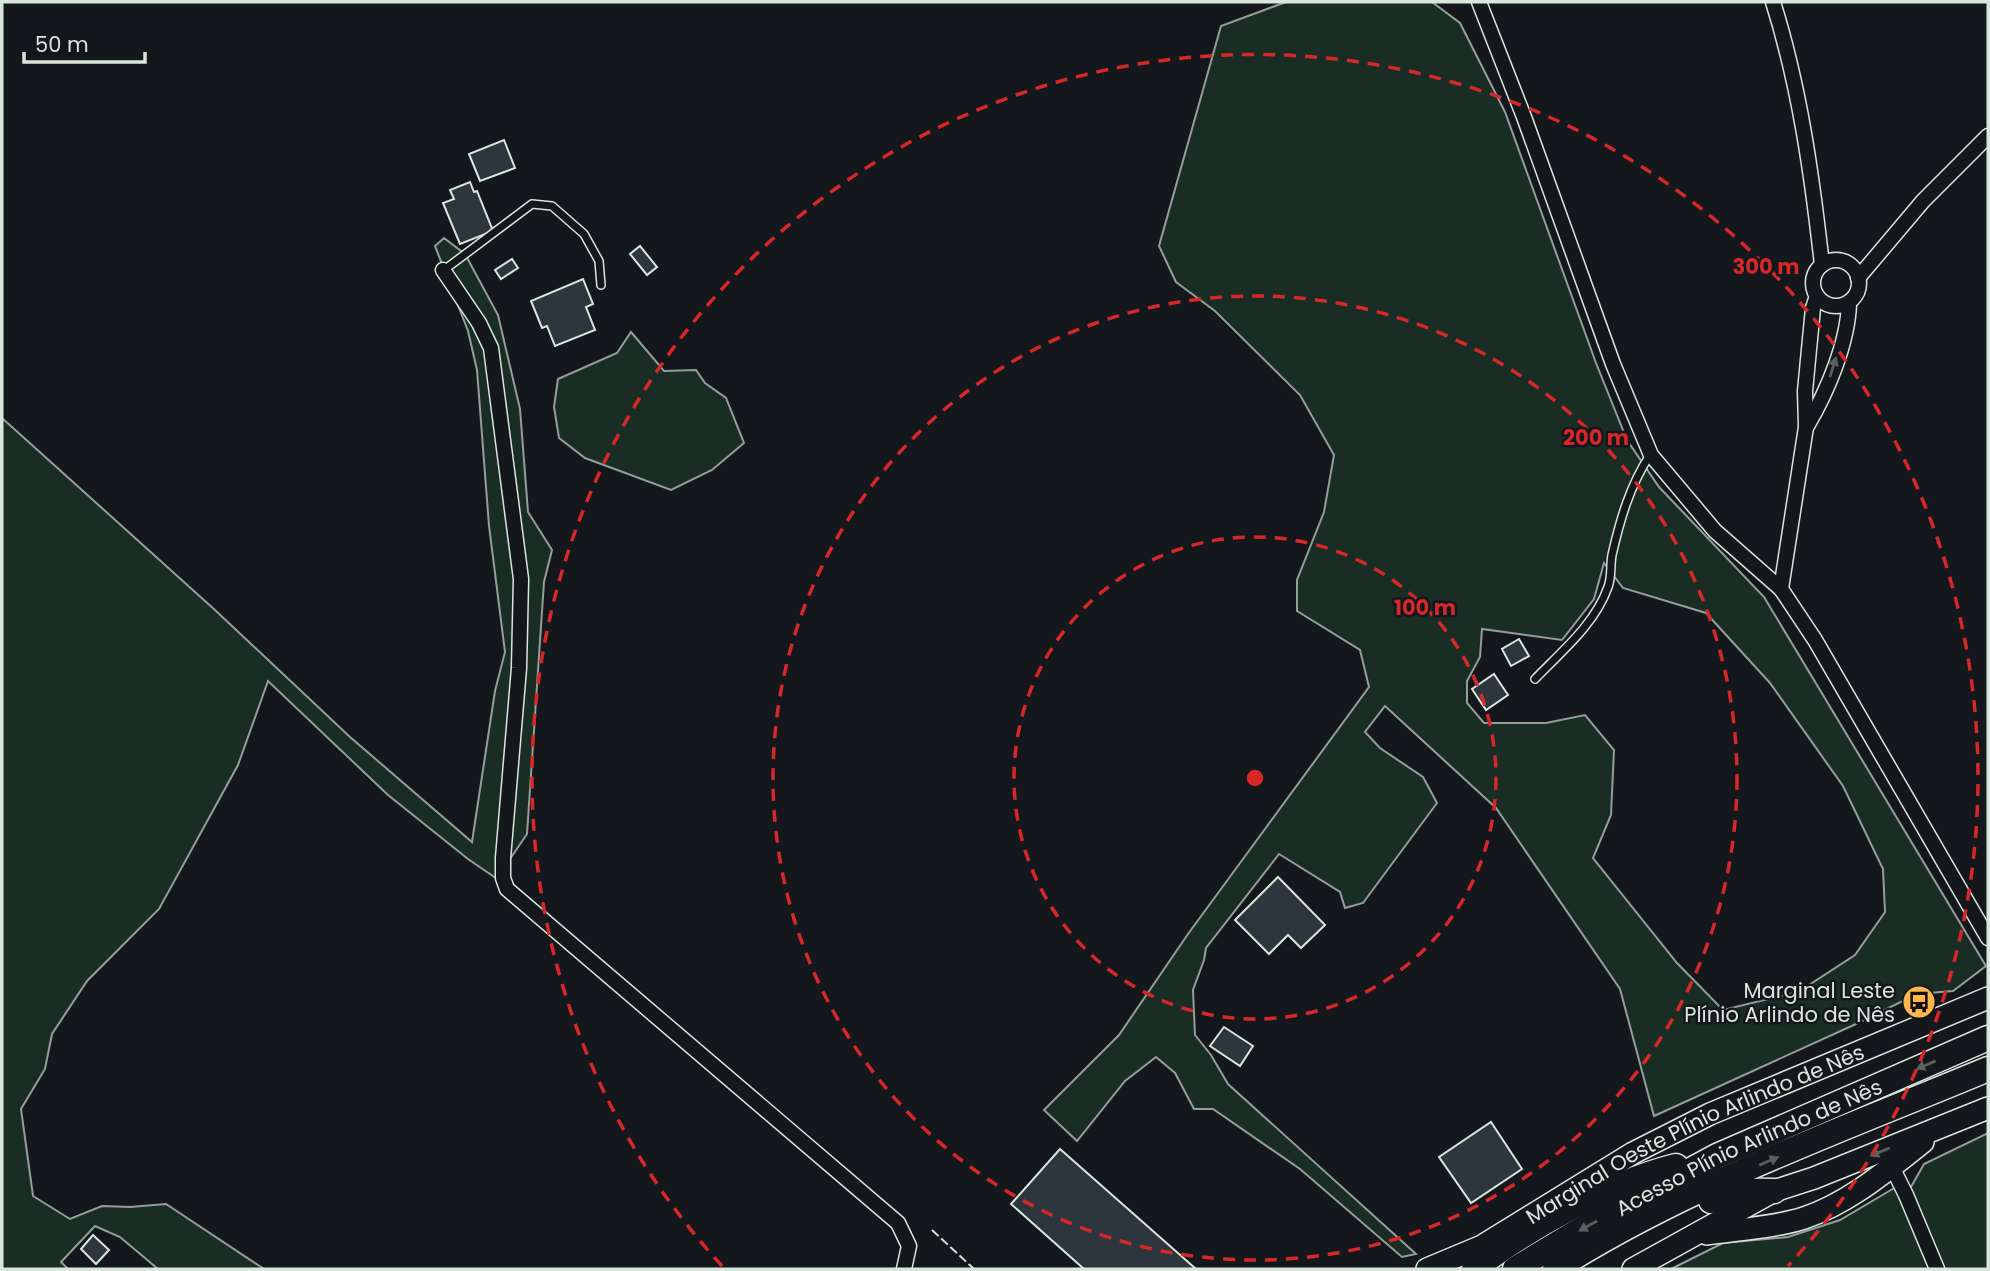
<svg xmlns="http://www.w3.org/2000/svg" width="1990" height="1271" viewBox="0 0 1990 1271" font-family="Poppins,sans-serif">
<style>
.green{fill:#1a2d24;stroke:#939e99;stroke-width:2;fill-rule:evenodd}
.building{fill:#2c363c;stroke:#d8e6dc;stroke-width:2}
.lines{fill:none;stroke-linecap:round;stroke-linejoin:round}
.service-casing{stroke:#d8e6dc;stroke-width:10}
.minor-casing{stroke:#d8e6dc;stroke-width:17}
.secondary-casing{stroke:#d8e6dc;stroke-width:24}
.trunk-casing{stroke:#d8e6dc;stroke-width:27}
.service{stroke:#14181c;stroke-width:7}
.minor{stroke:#14181c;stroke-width:14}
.secondary{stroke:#14181c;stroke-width:21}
.trunk{stroke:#14181c;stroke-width:24}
.fence{stroke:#d8e6dc;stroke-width:2;stroke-dasharray:9 3.5;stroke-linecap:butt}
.oneway{fill:#59605f}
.ring{fill:none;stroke:#d62828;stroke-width:3.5;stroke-dasharray:12 9}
.labels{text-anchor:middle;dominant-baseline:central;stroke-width:5;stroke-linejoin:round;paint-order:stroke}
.poi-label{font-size:21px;fill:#d8e6dc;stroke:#14181c;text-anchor:end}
.street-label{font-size:21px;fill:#d8e6dc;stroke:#14181c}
.centre{fill:#d62828;stroke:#14181c;stroke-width:3.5}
.ring-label{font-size:21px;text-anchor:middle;font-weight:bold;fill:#d62828;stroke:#14181c;stroke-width:5;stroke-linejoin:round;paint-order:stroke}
</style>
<rect width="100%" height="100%" fill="#14181c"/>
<g class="green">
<path d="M1286 2H1432L1460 23 1505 112 1596 363 1627 440 1659 487 1764 597 1986 966 1953 991 1917 994 1856 1024 1654 1116 1620 989 1496 808 1385 706 1365 732 1380 748 1423 777 1437 803 1363 903 1345 908 1340 892 1279 854 1206 948 1204 960 1193 990 1195 1035 1211 1055 1228 1084 1416 1254 1402 1257 1300 1169 1213 1109H1194L1175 1073 1156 1057 1125 1081 1077 1141 1044 1110 1119 1035 1188 934 1369 687 1360 650 1297 611V580L1324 512 1334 455 1300 395 1215 311 1176 282 1159 246 1221 26ZM1604 563 1623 588 1706 613 1770 683 1843 786 1883 869 1885 912 1855 955 1798 992 1723 1010 1677 963 1593 858 1611 815 1614 750 1585 715 1546 723H1484L1467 703V681L1480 657 1482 629 1562 640 1594 599Z"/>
<polygon points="444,238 465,254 498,315 520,409 528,512 552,550 544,582 527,834 508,862 509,887 468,859 388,795 268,681 238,765 159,909 87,981 52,1034 45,1069 21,1109 33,1196 70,1219 102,1206 130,1207 166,1204 264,1269 158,1269 120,1237 95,1226 61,1262 68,1269 2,1269 2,418 215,610 350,737 472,842 495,691 505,652 489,526 477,370 468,331 435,246"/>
<polygon points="631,332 664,371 696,370 705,383 726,398 744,443 712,470 671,490 585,458 559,438 554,407 558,379 617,353"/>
<polygon points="1988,1133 1988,1269 1671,1269 1723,1243 1788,1237 1840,1220 1901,1184 1907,1194 1924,1164"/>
</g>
<g class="building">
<polygon points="504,140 515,168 480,181 469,154"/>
<polygon points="470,182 474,192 477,191 493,231 460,244 443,203 454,199 450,190"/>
<polygon points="640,246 657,267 647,275 630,254"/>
<polygon points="512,259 518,268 501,279 495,270"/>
<polygon points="583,279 593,304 586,307 595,330 555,346 547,326 542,328 531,301"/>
<polygon points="1519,639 1529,656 1511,666 1502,649"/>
<polygon points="1494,674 1508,695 1486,710 1472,689"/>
<polygon points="1278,877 1325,925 1301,948 1288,935 1269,954 1235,920"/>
<polygon points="1224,1027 1253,1046 1240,1066 1210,1046"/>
<polygon points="1491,1122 1522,1169 1471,1203 1439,1157"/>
<polygon points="1060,1149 1196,1269 1084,1269 1011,1204"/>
<polygon points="93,1235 109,1250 96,1264 81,1249"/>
</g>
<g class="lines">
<defs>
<g id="service">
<polyline points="444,270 532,204 552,206 584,234 599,261 601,285"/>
<path d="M1535 679C1562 651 1595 624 1608 587 1612 577 1610 566 1612 555 1620 520 1630 485 1650 455"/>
</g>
<g id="minor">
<polyline points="1479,2 1524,117 1613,364 1651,455 1715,531 1781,589 1815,640 1988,938"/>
<path d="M1773 2C1800 88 1812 176 1822 265"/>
<circle cx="1836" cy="283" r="23"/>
<polyline points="443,270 479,323 491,348 521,579 519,668 503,858 503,878 507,889 898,1223 909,1246 904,1269"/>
<polyline points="1858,278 1923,201 1988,136"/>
<path d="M1807 426C1827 392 1848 343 1849 303"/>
<polyline points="1781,589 1806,427 1805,391 1813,308 1817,296"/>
<polyline points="1892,1167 1906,1195 1937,1269"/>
</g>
<g id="secondary">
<path d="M1707 1234C1738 1229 1773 1228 1804 1218 1849 1203 1886 1171 1923 1142"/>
<path id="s1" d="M1427 1269 1482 1246 1633 1153 1710 1114 1988 998"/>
<polyline points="1633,1269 1774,1191 1814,1178 1988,1108"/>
</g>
<g id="trunk">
<path d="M1711 1201C1731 1190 1753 1190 1774 1191"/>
<path d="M1474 1269C1529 1227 1609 1183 1676 1166"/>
<path id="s2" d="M1515 1269 1585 1227 1717 1156 1988 1038"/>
<path d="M1555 1269C1689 1184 1842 1130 1988 1069"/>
</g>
</defs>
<use href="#service" class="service-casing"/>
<use href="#minor" class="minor-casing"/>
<use href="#secondary" class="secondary-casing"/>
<use href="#trunk" class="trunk-casing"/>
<use href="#service" class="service"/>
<use href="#minor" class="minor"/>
<use href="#secondary" class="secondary"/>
<use href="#trunk" class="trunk"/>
<polyline class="fence" points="932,1230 974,1269"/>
</g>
<defs><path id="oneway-solid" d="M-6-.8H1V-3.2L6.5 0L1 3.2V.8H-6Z" transform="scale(1.75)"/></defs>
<g class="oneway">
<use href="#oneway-solid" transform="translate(1833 367) rotate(-73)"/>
<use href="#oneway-solid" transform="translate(1926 1065) rotate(157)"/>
<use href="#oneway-solid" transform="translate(1880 1152) rotate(158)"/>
<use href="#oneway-solid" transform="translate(1769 1161) rotate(-23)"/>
<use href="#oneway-solid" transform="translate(1588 1226) rotate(151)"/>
</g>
<g class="ring">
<circle cx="1255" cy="778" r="241"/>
<circle cx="1255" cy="778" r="482"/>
<path d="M722 1266A723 723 0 1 1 1788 1266"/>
</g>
<defs>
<symbol id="bus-disc" viewBox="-11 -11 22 22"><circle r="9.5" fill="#ffb74d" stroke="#14181c"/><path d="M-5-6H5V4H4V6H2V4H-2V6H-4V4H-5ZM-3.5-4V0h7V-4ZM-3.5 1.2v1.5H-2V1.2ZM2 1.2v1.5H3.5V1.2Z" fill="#111"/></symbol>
</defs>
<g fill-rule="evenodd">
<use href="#bus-disc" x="1900" y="983" width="38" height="38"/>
</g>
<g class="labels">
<g class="poi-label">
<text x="1895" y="990">Marginal Leste<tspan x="1895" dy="24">Plínio Arlindo de Nês</tspan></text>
</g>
<g class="street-label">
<text stroke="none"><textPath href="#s1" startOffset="301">Marginal Oeste Plínio Arlindo de Nês</textPath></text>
<text stroke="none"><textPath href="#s2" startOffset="264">Acesso Plínio Arlindo de Nês</textPath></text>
</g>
</g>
<circle cx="1255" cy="778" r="10" class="centre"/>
<g class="ring-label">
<text x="1766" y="274">300 m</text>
<text x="1596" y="445">200 m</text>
<text x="1425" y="615">100 m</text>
</g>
<rect width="1990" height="1271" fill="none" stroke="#d8e6dc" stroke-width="7"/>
<path d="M24 52v10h121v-10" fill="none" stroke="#d8e6dc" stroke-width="3.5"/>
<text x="35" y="52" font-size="21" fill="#d8e6dc" stroke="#14181c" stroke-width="5" paint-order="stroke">50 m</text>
</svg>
